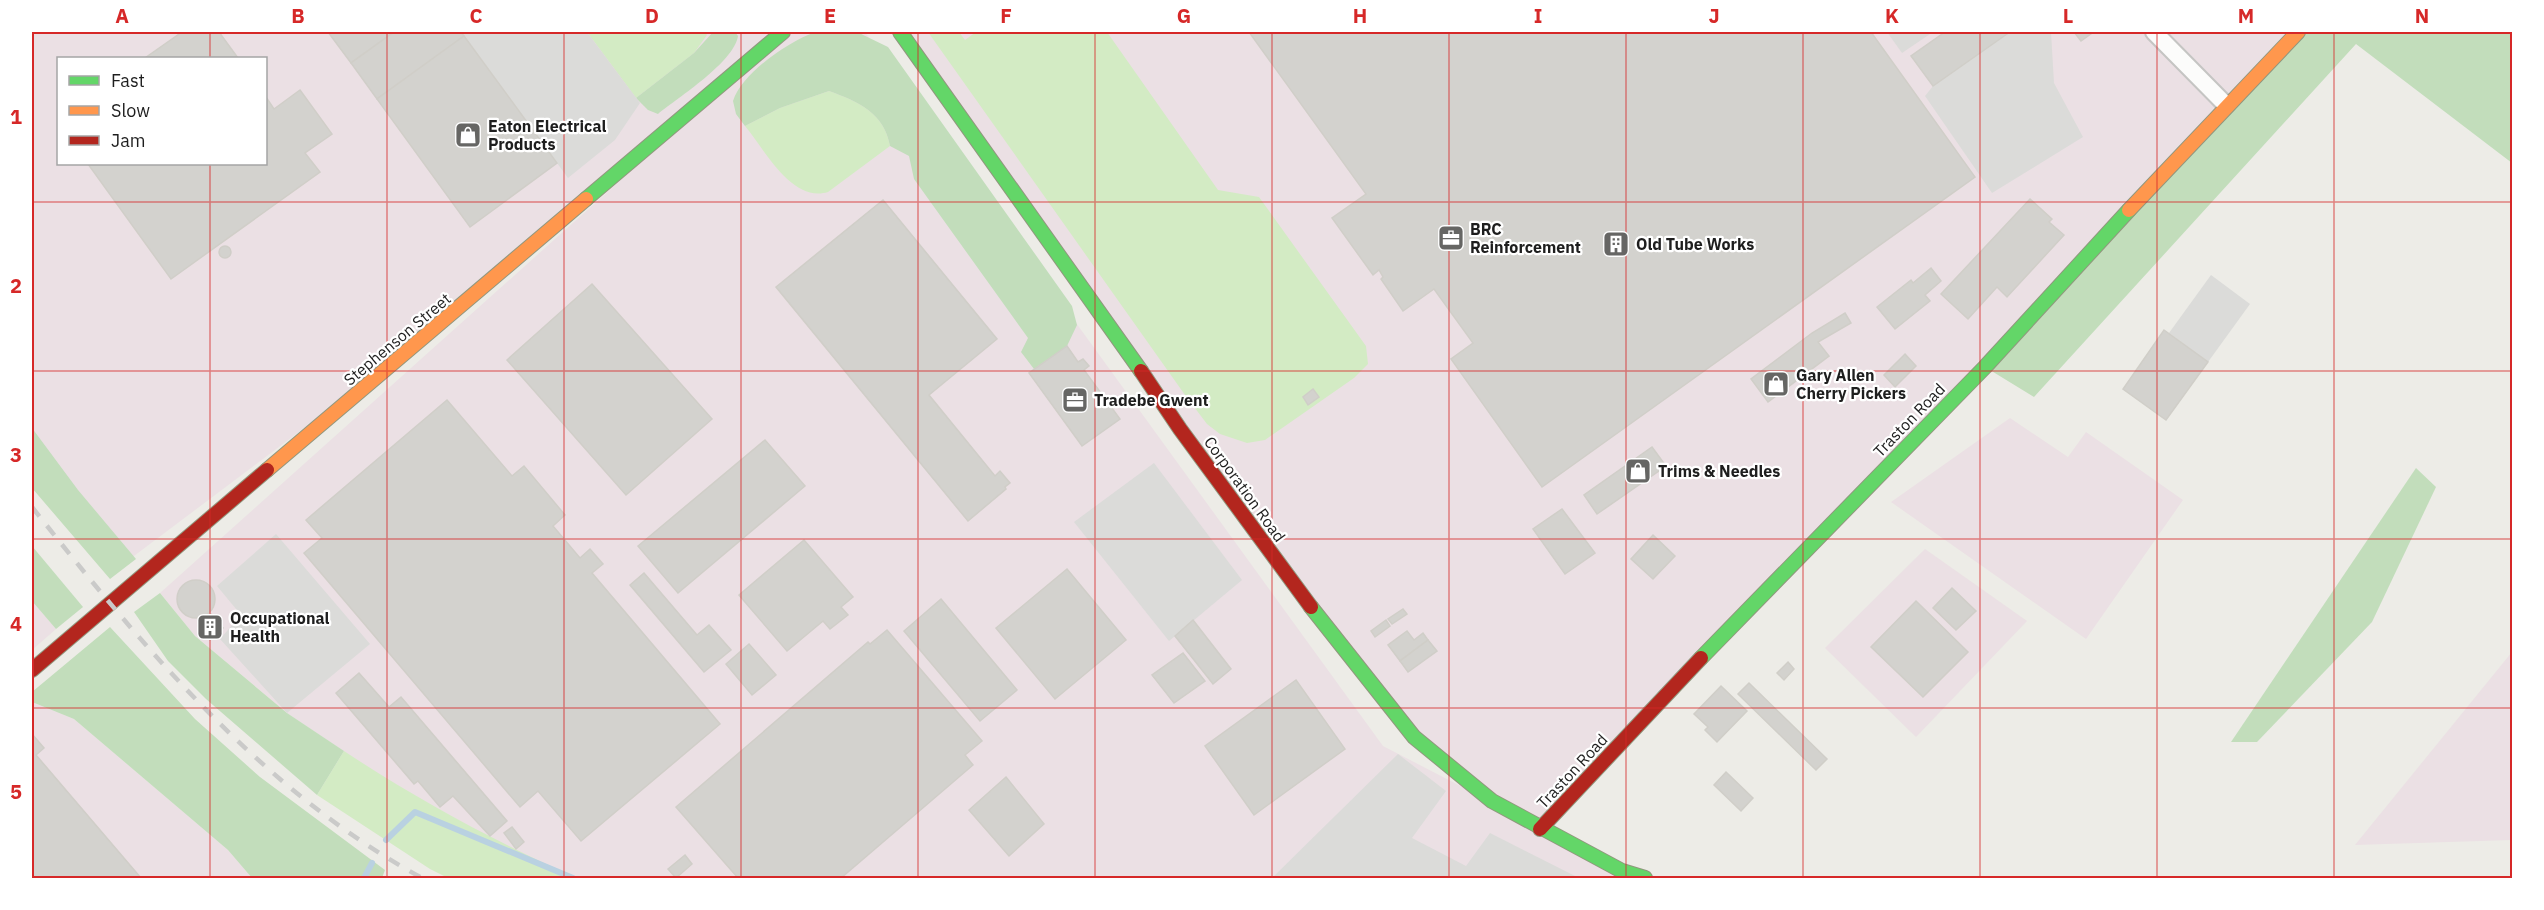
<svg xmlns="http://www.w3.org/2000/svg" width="2544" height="910" viewBox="0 0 2544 910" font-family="'IBM Plex Sans',sans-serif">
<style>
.industrial{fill:#ebe0e4;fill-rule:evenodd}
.grass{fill:#d3ebc4}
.forest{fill:#c2ddbb}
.parking{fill:#dbdbd9}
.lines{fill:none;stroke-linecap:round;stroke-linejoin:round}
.stream{stroke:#b9d1e1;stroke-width:6}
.building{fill:#d3d2ce;stroke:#d0cec8;stroke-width:1.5}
.street-casing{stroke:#c5c5c3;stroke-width:20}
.fast-casing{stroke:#91977e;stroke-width:16}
.slow-casing{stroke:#91977e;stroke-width:16}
.jam-casing{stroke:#91977e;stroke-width:16}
.street{stroke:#fcfcfb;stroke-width:16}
.fast{stroke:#63d668;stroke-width:14}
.slow{stroke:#ff974d;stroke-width:14}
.jam{stroke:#b3261e;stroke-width:14}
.rail{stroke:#cacac9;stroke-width:4.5;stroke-dasharray:12 12;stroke-linecap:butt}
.grid{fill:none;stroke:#d62828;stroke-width:1.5;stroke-opacity:0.55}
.labels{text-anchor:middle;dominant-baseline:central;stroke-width:4.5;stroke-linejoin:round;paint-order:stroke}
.poi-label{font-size:16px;font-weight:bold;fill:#1e1e1e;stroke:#fff;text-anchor:start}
.street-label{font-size:16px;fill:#1e1e1e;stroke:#fff}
.neatline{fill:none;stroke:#d62828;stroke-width:2}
.grid-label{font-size:20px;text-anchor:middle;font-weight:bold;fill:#d62828}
</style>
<rect width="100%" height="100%" fill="#edece7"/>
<g class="industrial">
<path d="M32 32H783L433 331 130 559 32 478ZM58 58H266V164H58Z"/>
<polygon points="786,32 865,32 1383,746 1503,808 1414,737 900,32 2298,32 1542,827 1642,878 577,878 507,847 388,781 287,713 195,636 160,593"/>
<polygon points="2010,418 2068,457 2086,432 2183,500 2086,639 1891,502"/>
<polygon points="1925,549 2027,621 1916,737 1825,648"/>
<polygon points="32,601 56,629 32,650"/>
<polygon points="2512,652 2512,840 2355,845"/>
<polygon points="32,702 74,719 228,850 252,878 32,878"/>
</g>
<g class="grass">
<polygon points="587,32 705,32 707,35 694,53 636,98"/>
<polygon points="928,32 959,32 965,40 976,32 1107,32 1218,190 1259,197 1366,346 1368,364 1354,378 1265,440 1247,443 1220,434 1207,424 1185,395"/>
<path d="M829 91C859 102 884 113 890 146L828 192C792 203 765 150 745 126L780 108Z"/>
<path d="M344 751C418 800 496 842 577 878H448L430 869 317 795Z"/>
</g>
<g class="forest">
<path d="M713 32H735L738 36C734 62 679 97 658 114L648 110 636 98 694 53Z"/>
<path d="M815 32H857L888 47 1072 306 1077 325 1067 346 1034 369 1021 352 1028 338 914 179 909 156 890 146C884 113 859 102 829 91L780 108 745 126 736 114 733 101C742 73 788 42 815 32Z"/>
<polygon points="2298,32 2512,32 2512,163 2356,44 2034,397 1985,367"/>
<polygon points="32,428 78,490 136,559 110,579 32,488"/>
<polygon points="2416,468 2436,487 2372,622 2257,742 2231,742"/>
<polygon points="32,546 83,607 56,629 32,601"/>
<polygon points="160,593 195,636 287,713 344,751 317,795 206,699 168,661 134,612"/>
<polygon points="110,627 195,719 260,777 385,870 382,878 252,878 228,850 74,719 32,702 32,692"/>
</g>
<g class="parking">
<polygon points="461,32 587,32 640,103 615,140 568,178"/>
<polygon points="1887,32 1933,32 1902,53"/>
<polygon points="2005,32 2051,32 2054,83 2083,137 1992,193 1925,96 1933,86 2006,34"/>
<polygon points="2211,275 2250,304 2208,362 2169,333"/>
<polygon points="1154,463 1242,580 1169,641 1074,522"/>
<polygon points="276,534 370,644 287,713 220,639 241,615 217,586"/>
<polygon points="1398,754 1446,791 1412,838 1466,866 1490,833 1579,878 1272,878"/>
</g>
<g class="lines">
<g class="stream">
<polyline points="386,840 415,812 573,878"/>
<polyline points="364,878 372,863"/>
</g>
</g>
<g class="building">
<polygon points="182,32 219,32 238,58 145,58"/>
<polygon points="328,32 394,32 351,63"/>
<polygon points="394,32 461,32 464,36 377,99 351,63"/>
<polygon points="1249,32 1871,32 1975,177 1542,487 1451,359 1473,343 1434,289 1403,311 1381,279 1383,277 1379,270 1373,275 1332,218 1366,194"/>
<polygon points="1945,32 2005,32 2007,34 1933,86 1911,56"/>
<polygon points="2074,32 2090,32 2092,33 2081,41"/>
<polygon points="464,36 557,163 470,227 377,99"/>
<polygon points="300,90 332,134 305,153 320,172 171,279 88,164 266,164 266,97 274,109"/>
<polygon points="2030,199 2052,219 2049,222 2064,235 2007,297 1997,287 1968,319 1941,294"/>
<polygon points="883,200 997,339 929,395 995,476 1000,471 1010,483 1005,487 1006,489 968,521 776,287"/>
<circle cx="225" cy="252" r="6"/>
<polygon points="1931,268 1941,281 1925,295 1930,301 1895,329 1877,307 1911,280 1913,283"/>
<polygon points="592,284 712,419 626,495 507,360"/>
<polygon points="1845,313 1851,323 1818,342 1829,356 1768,402 1751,379 1812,333"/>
<polygon points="2164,330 2208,362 2166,420 2123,389"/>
<polygon points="1067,346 1078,362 1083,359 1089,366 1084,370 1120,419 1082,446 1029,373"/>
<polygon points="1905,354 1916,366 1895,387 1884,375"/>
<polygon points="1313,389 1319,397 1308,405 1303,397"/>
<polygon points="447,400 512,476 524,466 565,515 553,526 580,558 590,549 603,564 592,573 720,724 581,841 538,791 520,807 304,553 322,538 306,520"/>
<polygon points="765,440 805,486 678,593 638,546"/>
<polygon points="1652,447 1666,466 1597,514 1584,495"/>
<polygon points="1562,509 1595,553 1565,574 1533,529"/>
<polygon points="1653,535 1675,556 1653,579 1631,559"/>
<polygon points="804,540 853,597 841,607 848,615 830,629 823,621 787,651 739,595"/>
<polygon points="1067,569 1126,640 1055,699 996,628"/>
<polygon points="644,573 697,635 709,625 731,650 704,672 630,585"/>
<circle cx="196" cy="599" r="19"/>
<polygon points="1952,588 1976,611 1956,630 1933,608"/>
<polygon points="941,599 1017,690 980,721 904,631"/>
<polygon points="1916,601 1968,652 1923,697 1871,647"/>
<polygon points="1403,609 1407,614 1392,624 1388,619"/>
<polygon points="211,614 223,628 210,640 198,626"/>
<polygon points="1193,620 1231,669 1213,684 1175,636"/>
<polygon points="1386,620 1390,626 1375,637 1371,631"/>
<polygon points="887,630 982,741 965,755 973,765 841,878 738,878 676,807 868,642 870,644"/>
<polygon points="1407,631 1414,640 1423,633 1428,640 1400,661 1388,645"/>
<polygon points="1428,640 1437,651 1408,672 1400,661"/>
<polygon points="749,644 776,675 752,695 726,664"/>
<polygon points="1183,653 1205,681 1174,703 1152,675"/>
<polygon points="1788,662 1794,669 1784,680 1777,673"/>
<polygon points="359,673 389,707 401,697 507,821 490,836 453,796 440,807 418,781 414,784 336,693"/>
<polygon points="1296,680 1345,749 1254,815 1205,746"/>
<polygon points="1749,683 1827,759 1816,770 1738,694"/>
<polygon points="1721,686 1747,711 1717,742 1705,730 1708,727 1694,714"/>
<polygon points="32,734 44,748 36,755 141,878 32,878"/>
<polygon points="1726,772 1753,798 1741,811 1714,785"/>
<polygon points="1006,777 1044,824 1009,856 969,810"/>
<polygon points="512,827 524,842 516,849 504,833"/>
<polygon points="685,855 692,864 676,878 668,869"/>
</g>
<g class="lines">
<defs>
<polyline id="street" points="2154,32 2226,105"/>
<g id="fast">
<polyline points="900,32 1141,371"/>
<polyline points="586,199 783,32"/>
<polyline points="1311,607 1414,737 1492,801 1622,871 1645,878"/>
<polyline points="1701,658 1985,367 2129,210"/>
</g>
<g id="slow">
<polyline points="2129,210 2298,32"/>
<polyline points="267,470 586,199"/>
</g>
<g id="jam">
<polyline points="1141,371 1180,429 1311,607"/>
<polyline points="32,670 267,470"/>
<polyline points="1540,829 1701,658"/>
</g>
</defs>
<use href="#street" class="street-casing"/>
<use href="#fast" class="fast-casing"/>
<use href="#slow" class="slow-casing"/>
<use href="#jam" class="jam-casing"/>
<use href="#street" class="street"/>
<use href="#fast" class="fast"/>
<use href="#slow" class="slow"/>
<use href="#jam" class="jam"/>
<path class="rail" d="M32 507C143 647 262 791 422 878"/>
</g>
<path class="grid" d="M210 32V58M387 32V878M564 32V878M741 32V878M918 32V878M1095 32V878M1272 32V878M1449 32V878M1626 32V878M1803 32V878M1980 32V878M2157 32V878M2334 32V878M210 164V878M32 202H2512M32 371H2512M32 539H2512M32 708H2512"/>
<defs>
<symbol id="shop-square" viewBox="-11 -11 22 22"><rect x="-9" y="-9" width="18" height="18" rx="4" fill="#666664" stroke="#fff"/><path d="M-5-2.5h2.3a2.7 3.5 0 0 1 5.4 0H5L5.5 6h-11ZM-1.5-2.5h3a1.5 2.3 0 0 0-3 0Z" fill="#fff"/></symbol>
<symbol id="office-square" viewBox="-11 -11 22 22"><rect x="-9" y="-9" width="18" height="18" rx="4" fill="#666664" stroke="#fff"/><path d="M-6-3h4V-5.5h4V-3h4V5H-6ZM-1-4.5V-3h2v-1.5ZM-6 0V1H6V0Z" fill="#fff"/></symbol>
<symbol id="building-square" viewBox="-11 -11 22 22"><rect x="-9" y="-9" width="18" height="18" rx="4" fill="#666664" stroke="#fff"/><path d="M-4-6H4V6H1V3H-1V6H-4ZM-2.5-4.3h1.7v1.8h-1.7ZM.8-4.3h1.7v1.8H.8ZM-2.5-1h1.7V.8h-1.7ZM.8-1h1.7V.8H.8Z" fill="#fff"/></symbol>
</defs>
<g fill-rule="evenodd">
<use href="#shop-square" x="453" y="120" width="30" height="30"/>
<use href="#office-square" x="1436" y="223" width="30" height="30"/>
<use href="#building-square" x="1601" y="229" width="30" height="30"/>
<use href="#shop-square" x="1761" y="369" width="30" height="30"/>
<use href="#office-square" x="1060" y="385" width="30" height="30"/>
<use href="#shop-square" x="1623" y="456" width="30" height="30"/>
<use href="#building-square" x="195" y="612" width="30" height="30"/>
</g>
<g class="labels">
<g class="poi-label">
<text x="488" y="126">Eaton Electrical<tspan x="488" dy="18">Products</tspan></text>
<text x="1470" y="229">BRC<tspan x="1470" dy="18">Reinforcement</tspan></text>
<text x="1636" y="244">Old Tube Works</text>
<text x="1796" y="375">Gary Allen<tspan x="1796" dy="18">Cherry Pickers</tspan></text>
<text x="1094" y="400">Tradebe Gwent</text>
<text x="1658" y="471">Trims &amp; Needles</text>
<text x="230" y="618">Occupational<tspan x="230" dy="18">Health</tspan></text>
</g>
<g class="street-label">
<text transform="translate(397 339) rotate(-40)">Stephenson Street</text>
<text transform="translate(1909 420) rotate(-46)">Traston Road</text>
<text transform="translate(1245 489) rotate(54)">Corporation Road</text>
<text transform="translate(1572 771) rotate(-47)">Traston Road</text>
</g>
</g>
<rect width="2544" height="910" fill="none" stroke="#ffffff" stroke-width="66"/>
<rect x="57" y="57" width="210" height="108" fill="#ffffff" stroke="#a5a5a5" stroke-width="1.5"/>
<rect x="69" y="76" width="30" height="9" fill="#63d668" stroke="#a5a5a5" stroke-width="1.5"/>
<text x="111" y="87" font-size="18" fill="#1e1e1e">Fast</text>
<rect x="69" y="106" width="30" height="9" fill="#ff974d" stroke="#a5a5a5" stroke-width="1.5"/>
<text x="111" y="117" font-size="18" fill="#1e1e1e">Slow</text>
<rect x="69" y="136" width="30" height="9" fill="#b3261e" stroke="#a5a5a5" stroke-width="1.5"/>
<text x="111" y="147" font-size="18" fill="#1e1e1e">Jam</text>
<rect x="33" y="33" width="2478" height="844" class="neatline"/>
<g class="grid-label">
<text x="122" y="23">A</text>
<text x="298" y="23">B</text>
<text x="476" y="23">C</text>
<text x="652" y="23">D</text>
<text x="830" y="23">E</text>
<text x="1006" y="23">F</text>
<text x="1184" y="23">G</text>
<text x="1360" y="23">H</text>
<text x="1538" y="23">I</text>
<text x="1714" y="23">J</text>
<text x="1892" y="23">K</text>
<text x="2068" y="23">L</text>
<text x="2246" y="23">M</text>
<text x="2422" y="23">N</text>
<text x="16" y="124">1</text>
<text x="16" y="293">2</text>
<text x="16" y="462">3</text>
<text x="16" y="631">4</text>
<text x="16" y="799">5</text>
</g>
</svg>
